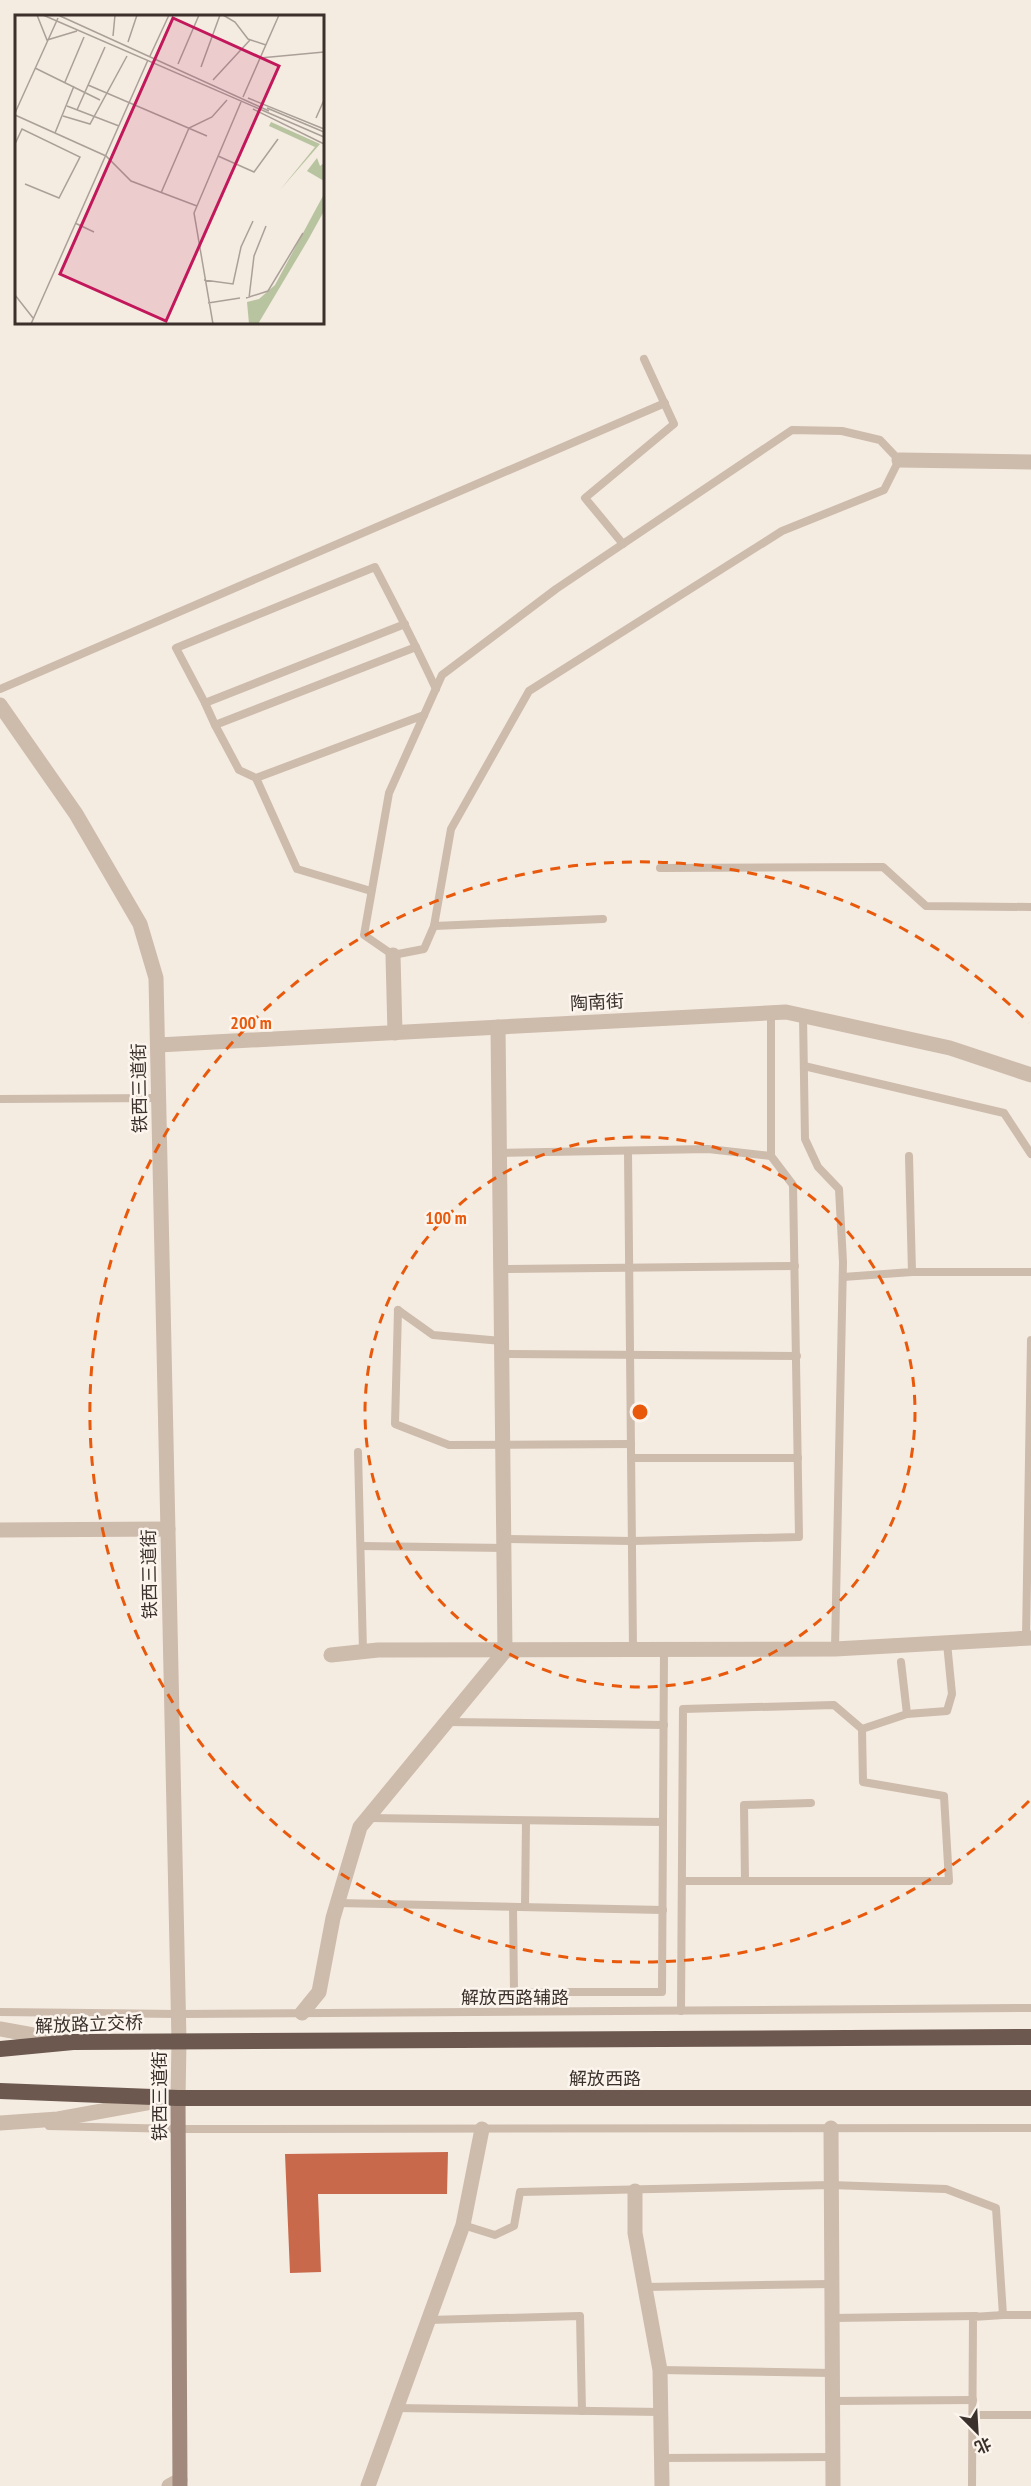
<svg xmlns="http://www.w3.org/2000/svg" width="1031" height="2486" viewBox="0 0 1031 2486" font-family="'PT Sans Narrow','Noto Sans SC',sans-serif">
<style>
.building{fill:#c8694b}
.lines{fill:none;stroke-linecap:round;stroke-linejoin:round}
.service{stroke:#cdbbac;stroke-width:8}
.minor{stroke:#cdbbac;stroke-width:15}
.tertiary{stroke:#cdbbac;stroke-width:15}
.secondary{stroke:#a18a7d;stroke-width:15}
.trunk{stroke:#6c584f;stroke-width:16}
.ring{fill:none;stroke:#e8590c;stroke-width:3;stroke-dasharray:10 8}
.labels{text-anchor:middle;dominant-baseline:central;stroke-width:5;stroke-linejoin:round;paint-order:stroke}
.street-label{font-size:18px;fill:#3b302b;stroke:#fbf5ee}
.inset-road{fill:none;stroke:#aaa098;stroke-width:1.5}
.view{fill:#c2185b;fill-opacity:0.15;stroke:#c2185b;stroke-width:3}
.inset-edge{fill:none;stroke:#3b302b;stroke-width:3}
.centre{fill:#e8590c;stroke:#fbf5ee;stroke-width:3}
.ring-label{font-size:18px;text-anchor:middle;font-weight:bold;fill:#e8590c;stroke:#fbf5ee;stroke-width:5;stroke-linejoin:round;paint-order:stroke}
</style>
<rect width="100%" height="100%" fill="#f4ebe1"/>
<polygon class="building" points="448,2152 447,2194 318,2194 321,2272 290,2273 285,2154"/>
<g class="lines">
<g class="service">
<polygon points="792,430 842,431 880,440 899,460 884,490 782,531 529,691 451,829 434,926 424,949 393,955 364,935 389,793 442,675 556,589"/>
<polyline points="623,544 585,498 674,424 644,359"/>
<path d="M405 624 205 703 176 648 375 567C396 607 417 648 436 689"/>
<polyline points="0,689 665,403"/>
<polyline points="205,703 215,725"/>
<polyline points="256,778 424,715"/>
<polyline points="660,868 883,867 926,906 1031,907"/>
<polyline points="371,891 297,869 256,778 239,770 215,725 416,647"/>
<polyline points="434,926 603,919"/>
<polyline points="803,1016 805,1139 818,1167 839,1189 843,1262 835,1649"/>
<polyline points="804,1066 1004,1113 1031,1154"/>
<polyline points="0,1099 159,1098"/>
<polyline points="628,1152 633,1650"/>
<polyline points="500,1153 708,1149 771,1156"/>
<polyline points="501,1269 795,1266"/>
<polyline points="912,1272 1031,1272"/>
<polyline points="843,1277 912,1272 909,1156"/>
<polyline points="398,1310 395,1424 449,1445 631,1444"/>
<polyline points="398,1310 433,1335 502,1341"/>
<polyline points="502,1354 797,1356"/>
<polyline points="358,1452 363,1651"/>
<polyline points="631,1458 798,1458"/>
<polyline points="505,1539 632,1541 799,1537 793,1185 771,1156 771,1013"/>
<polyline points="361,1546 505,1548"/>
<polyline points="1026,1638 1031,1340"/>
<polyline points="901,1662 907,1714"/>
<polyline points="448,1722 664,1725"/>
<polyline points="862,1729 907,1714 947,1711 952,1694 947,1643"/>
<polyline points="369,1818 663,1822"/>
<polyline points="745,1881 744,1805 811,1803"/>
<polyline points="338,1903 663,1910"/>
<polyline points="513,1907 514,1992 662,1992 664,1650"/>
<polyline points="525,1907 526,1821"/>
<polyline points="681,2011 683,1709 834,1705 862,1729 863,1782 944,1796 949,1881 682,1881"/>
<polyline points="0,2012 178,2014 1031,2008"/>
<polyline points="49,2126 178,2129 1031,2128"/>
<polyline points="463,2225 495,2235 514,2226 520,2192 831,2185 946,2189 996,2208 1003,2315 973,2317 972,2486"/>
<polyline points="645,2287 832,2284"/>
<polyline points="1000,2315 1031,2315"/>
<polyline points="832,2318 976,2316"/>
<polyline points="428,2320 580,2316 582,2411"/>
<polyline points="660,2370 832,2373"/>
<polyline points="833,2401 973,2400"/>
<polyline points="396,2408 661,2412"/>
<polyline points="973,2415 1031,2415"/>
<polyline points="662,2458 833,2457"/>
</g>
<g class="minor">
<polyline points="899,460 1031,462"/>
<polyline points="393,955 395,1033"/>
<polyline points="158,1045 786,1012 950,1048 1031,1075"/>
<polyline points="0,1530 168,1529"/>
<polyline points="331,1655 378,1650 835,1649 1031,1638"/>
<polyline points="302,2013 319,1992 333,1918 360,1827 505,1651 498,1027"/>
<polyline points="0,2029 61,2040"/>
<polyline points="0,2123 58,2119 157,2101"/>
<polyline points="831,2128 833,2486"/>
<polyline points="635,2191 635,2233 660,2370 662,2486"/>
<polyline points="169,2486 180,2480"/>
<polyline points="368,2486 463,2225 482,2129"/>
</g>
<polyline class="tertiary" points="0,705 76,814 140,924 156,978 179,2041 178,2098"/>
<polyline class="secondary" points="178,2098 180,2486"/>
<g class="trunk">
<polyline points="0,2049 73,2042 1031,2037"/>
<polyline points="0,2091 178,2098 1031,2098"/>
</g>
</g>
<g class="ring">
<circle cx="640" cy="1412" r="275"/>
<path d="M1029 1801A550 550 0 1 1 1029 1023"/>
</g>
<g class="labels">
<g class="street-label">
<text transform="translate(597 1002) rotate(-3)">陶南街</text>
<text transform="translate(139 1088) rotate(-91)">铁西三道街</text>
<text transform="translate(149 1574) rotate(-91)">铁西三道街</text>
<text x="515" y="1997">解放西路辅路</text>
<text transform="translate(89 2024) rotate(-2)">解放路立交桥</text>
<text x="605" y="2078">解放西路</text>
<text transform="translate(159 2096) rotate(-90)">铁西三道街</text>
</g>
</g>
<g transform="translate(15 15)">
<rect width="309" height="309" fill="#f4ebe1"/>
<path d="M256 107 305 129 265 175 300 132 254 111ZM302 143 305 151 309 148V166L292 156ZM309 179V196L293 225 243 309H234L232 287 244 284 260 270Z" fill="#b8c4a0"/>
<path class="inset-road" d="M22 0 32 25 62 16M28 0 309 122M43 0 254 96M208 0 220 7 233 24 251 30M98 21 100 0M113 27 122 0M135 41 154 0M245 43 309 37M163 49 184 0M186 52 205 0M20 53 85 85M198 65 235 25M50 67 69 22M73 70 192 121M228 82 264 0M233 83 309 114M52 91 104 111M252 93 309 117M238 94 309 129M62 95 90 32M0 98 43 3M0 100 91 141 116 166 182 191M48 101 75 109 112 41M301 103 309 85M40 118 59 71M0 129 7 114 65 142 44 183 10 169M203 141 239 157 263 124M146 178 174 113 197 102 212 85M60 208 79 217M189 265 218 269 226 232 238 206M0 280 18 303M231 283 253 276 288 218M234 283 239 241 251 211M193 288 225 283M16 309 133 45M198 309 179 198 226 87"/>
<path class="view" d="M158 3 264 51 151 306 45 259Z"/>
<rect width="309" height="309" class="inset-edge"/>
</g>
<circle cx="640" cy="1412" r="9" class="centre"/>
<g class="ring-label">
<text x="251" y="1029">200 m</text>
<text x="446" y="1224">100 m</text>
</g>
<g transform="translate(977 2432) rotate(156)" stroke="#fbf5ee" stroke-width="4.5" paint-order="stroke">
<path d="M0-4.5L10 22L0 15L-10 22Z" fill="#3b302b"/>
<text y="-9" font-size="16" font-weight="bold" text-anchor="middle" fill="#3b302b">北</text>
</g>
</svg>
